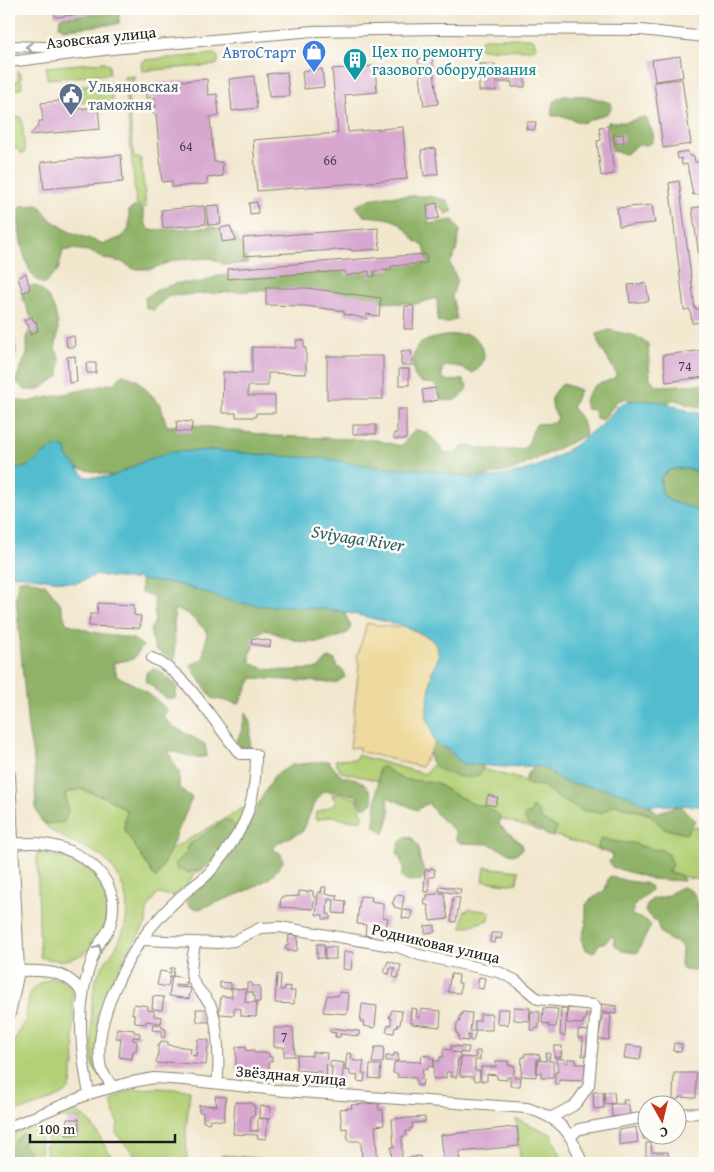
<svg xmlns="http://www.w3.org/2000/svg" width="714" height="1172" viewBox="0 0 714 1172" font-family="'Gentium Book Plus',serif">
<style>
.green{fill:#b4d077;stroke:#68764a}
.forest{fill:#8fb268;stroke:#566742}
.sand{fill:#eeda9e;stroke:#857b5d}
.water{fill:#52bdcf;stroke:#376c76}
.building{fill:#d7a7d0}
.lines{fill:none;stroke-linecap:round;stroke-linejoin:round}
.minor-casing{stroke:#868274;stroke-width:12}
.major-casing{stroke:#868274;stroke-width:14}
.minor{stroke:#fff;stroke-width:10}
.major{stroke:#fff;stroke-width:12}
.oneway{stroke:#999}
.labels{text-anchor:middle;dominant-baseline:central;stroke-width:5;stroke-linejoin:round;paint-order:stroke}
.number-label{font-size:14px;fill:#4b3f49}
.street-label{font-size:16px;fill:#1c1c1c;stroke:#fdfcf7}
.culture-label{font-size:16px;fill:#0d838f;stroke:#fdfcf7;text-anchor:start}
.shop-label{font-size:16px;fill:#366cbe;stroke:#fdfcf7;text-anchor:end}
.service-label{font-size:16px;fill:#4e5e75;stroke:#fdfcf7;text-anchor:start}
.water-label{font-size:18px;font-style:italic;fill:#325c64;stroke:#fdfcf7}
</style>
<rect width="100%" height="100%" fill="#fdfcf7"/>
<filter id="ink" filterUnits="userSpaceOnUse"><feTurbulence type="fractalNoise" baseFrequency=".02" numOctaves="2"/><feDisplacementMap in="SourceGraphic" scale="10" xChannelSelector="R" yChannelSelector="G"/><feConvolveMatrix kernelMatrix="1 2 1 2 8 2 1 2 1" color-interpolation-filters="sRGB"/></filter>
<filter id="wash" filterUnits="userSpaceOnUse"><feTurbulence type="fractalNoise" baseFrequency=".0096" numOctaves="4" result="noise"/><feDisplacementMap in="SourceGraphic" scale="20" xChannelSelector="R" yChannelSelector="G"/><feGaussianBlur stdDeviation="1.12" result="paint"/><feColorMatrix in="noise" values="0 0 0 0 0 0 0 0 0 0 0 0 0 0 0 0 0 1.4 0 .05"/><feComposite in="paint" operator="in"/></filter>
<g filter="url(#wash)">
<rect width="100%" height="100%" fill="#f1e7cd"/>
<g class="green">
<polygon points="485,38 530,38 534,40 536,46 534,49 531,50 481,49 479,47 480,41"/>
<polygon points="215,54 218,57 218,62 216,65 142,71 141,63 145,60"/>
<polygon points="104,62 109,65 110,74 47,79 46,67"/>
<polygon points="18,70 21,73 22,86 20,89 10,90 12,117 21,117 22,121 25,152 23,154 13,146 9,135 9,82 18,81"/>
<polygon points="135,76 133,81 127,85 134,158 141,158 146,208 136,204 124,77"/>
<polygon points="111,83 113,103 111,106 101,107 100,100 79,102 79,96 76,96 75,86"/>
<polygon points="357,755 425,774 439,757 705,830 705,881 689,878 388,783 341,772 335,760 356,759"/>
<path d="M80 789 105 797 126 810 124 829 156 878 170 850 243 808 245 811 236 827 230 821 190 844 186 853 176 864 184 870 203 869 193 875 187 886 175 896 160 894 156 895 147 910 146 924 124 958 101 1015 103 1075 97 1072 93 1067C92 1040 89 1011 95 983 99 969 108 959 116 947 132 920 130 890 111 866 93 843 59 844 41 820L47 824 68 812 65 793Z"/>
<polygon points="332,794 341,794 357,799 363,816 362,820 345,820 334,816 316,820 315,818 316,813 336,804"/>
<path d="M37 853C54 856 74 859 88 870 119 893 110 945 74 958 62 962 51 960 40 957Z"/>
<polygon points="485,867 519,871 517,883 508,884 483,881"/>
<polygon points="470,909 490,912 489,920 462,928 464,911"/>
<path d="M53 977 71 985 72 991 75 1066H72C72 1074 73 1082 69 1089 62 1099 27 1108 15 1112L9 1111V1050L25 1022 30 992 39 984Z"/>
<path d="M157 1088 190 1090 186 1131 187 1163H143L121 1140 116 1133 118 1124 111 1102C123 1089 141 1089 157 1088Z"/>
<path d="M66 1110C94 1112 101 1146 117 1163H47L46 1146 48 1138 55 1136 79 1135V1118H49Z"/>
<polygon points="40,1118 41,1163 9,1163 9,1141 13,1139 12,1136 19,1127"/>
<polygon points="516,1119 551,1134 564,1163 521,1163"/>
<polygon points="222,1155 274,1160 273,1163 199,1163 200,1159 219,1161"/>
</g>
<g class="forest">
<polygon points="116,13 119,14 119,23 117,24 64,29 59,26 60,19 63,17"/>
<path d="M587 96 611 103 612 107 608 113 582 123 563 116H552C549 91 570 96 587 96Z"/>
<path d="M643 117 647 119C648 126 660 139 649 144 646 146 641 144 637 145L626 154 612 151 607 127 608 122H627Z"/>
<path d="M386 196H428L447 200 453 211 446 214 441 207 429 210 428 224 453 220 460 231 456 252 450 263 457 280 452 296 457 319 447 323 438 322 437 298 415 304 394 303 292 288 168 296 154 310 146 308 145 298 158 289 178 283H199L218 276 420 262 427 258 424 246C410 240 411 232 400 224 391 217 375 217 364 216L356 206 370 199Z"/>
<path d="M39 205 51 220 70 232 104 244 122 237 129 229V210L136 206 143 209 145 224 151 230 214 227 234 234 248 253 247 263 226 265 211 258 175 260 151 269H134L122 262 105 259 89 251 72 249 63 251 58 270 45 284C43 283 40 283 38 281 23 270 16 223 20 206Z"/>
<polygon points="9,264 14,309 13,330 16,351 15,356 9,365"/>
<path d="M34 285C49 292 58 313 58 329 58 335 56 343 55 349L60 358 59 376 39 390H25L15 381 27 354V338L32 319 22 297 24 288Z"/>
<path d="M609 330 636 336 648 344 650 379 658 386 705 384V408L689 405 674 399 654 411 637 406 626 398 617 401 603 420 596 418 594 410 586 409 584 401C595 380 596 387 614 378L616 375 615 371 598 343 597 334Z"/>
<path d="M466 334C485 339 492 364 472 373 464 369 451 362 442 368V377C449 384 455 379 463 380L467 386C464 398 452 404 441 399L439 391 434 384C430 383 422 384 419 381 410 374 411 351 420 344 432 336 452 335 466 334Z"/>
<path d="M123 374 137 380 160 404 167 426 196 425 272 436 376 440 401 446 415 430C433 432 434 443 446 454L457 453C459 451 460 448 463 447 468 444 472 447 478 448 486 449 518 452 524 448 532 442 530 431 537 424L554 423 557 420 558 417C548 406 550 390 564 384L580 390 572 407 581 418 586 435 514 470 484 476 117 477 39 459 24 470 12 468 9 464V403L11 399 27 402 115 383Z"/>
<path d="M677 468H685L705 474V513C698 513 696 509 690 507 679 504 668 503 661 493V477L670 470Z"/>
<path d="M141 571 341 606 351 626 349 632C317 649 297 643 265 629L253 638 254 648 250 654V661C263 675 299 669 318 669L328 658 335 660 337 667 343 670 345 677 336 683 252 678 239 704 212 698 190 665 203 659 207 631 187 613 174 609 175 661 155 649 150 630 155 621 154 597 141 593Z"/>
<path d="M25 579 45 584 60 603 66 623 92 632 133 639 143 646 133 659 113 663 117 676C135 684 153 695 167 710L163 717 174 727 205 744 207 756 197 758 167 750 179 772V787L192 798 170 850 156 879 124 829 126 810 105 797 80 789 65 793 68 812 64 822 47 824 41 820 36 810 34 761 28 729 16 598 18 581Z"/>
<polygon points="154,668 164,674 177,686 175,699 165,698 146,681 146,673"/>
<polygon points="246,712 251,726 250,758 236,742 241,732"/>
<path d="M434 744 441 745 450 753 483 762C487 788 444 776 434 765 430 761 429 756 429 751Z"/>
<path d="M328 761 342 777C358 776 372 786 373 802L367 807H362L357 796 340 792 323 791 315 801 303 831 278 843 273 849 281 854 283 862 271 877 253 888 234 896 199 909 191 907 186 901 191 894 201 888 217 871 241 841 261 799 274 776 292 765Z"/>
<path d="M541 764 642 795 656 813 680 805 695 821 686 834 663 828 648 813 616 804 601 813 584 811 561 800 543 786 528 785 525 782C527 771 530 768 541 764Z"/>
<polygon points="384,767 402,779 436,783 452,793 473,804 485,806 500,816 499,825 522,844 522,850 514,855 489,844 461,843 456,840 455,831 438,816 428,803 417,810 387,797 390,813 384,834 374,825 379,768"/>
<polygon points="532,807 538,811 541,819 557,828 553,837 546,835 541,829 528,825 524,818 526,814 531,814"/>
<path d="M225 820 230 821 236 827C227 841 219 859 204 868 200 871 194 870 189 873L184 870H177L175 864 186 853 190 844Z"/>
<polygon points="405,837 412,838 418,846 420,860 426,875 422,880 406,881 401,877 404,867 397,853 400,842"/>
<polygon points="601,838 617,842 632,843 651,849 662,850 669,855 673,864 667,872 678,874 683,878 684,881 652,879 612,867 609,861 612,858 612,852 600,851 598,846"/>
<polygon points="610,876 627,881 644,883 650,886 651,890 635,905 631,915 646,920 651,925 637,953 622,951 615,945 614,938 611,936 606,942 599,944 595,951 591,952 586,950 583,946 582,938 586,923 586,905 589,901 605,890 608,879"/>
<path d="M682 887C694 890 696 895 698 906L705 905V967L689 971 683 969 681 965 682 948 679 943 671 941 660 932 657 922 645 912C649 897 651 900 663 897 669 896 675 889 682 887Z"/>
<path d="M22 1134H24L26 1135 23 1145 28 1150 31 1161 29 1163H9C9 1147 11 1145 22 1134Z"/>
</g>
<polygon class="sand" points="367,623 396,628 404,626 430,638 434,642 439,653 439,657 432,672 427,716 435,743 421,767 359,751 359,747 350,748 359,665 357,657"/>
<path class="water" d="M635 400 664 402 691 412 705 414V474C691 469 668 462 660 480 661 503 672 501 690 507 696 509 698 513 705 513V806L647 805 630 796 607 789 568 783 558 778 547 769 537 766 504 767 465 764 458 760 449 750 435 743 427 716V707L432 672 439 657 437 647 430 638 407 627 359 615 332 610 287 606H262L234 602 177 584 139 580V578L135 577 134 580 96 575 76 583 9 574V471C15 469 22 469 28 466 39 460 53 441 66 448L67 456 86 477H111L147 460 171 452 212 450 278 456 323 458 383 468 424 469 472 478 495 477 513 474 536 467 558 456 578 443 595 429 601 426 617 407 623 403Z"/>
<g id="blocks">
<g class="building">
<polygon points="54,9 116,9 116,11 55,17"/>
<polygon points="680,56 683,77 655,81 652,60"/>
<polygon points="432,57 438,104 424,106 418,59"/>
<polygon points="479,64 495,64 495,79 512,79 512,68 525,68 525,87 512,87 512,82 496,82 496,91 479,91"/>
<polygon points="375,66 377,92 345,95 348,132 403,127 407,179 257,191 253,140 338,133 332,69"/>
<polygon points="322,69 324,87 304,89 302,71"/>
<polygon points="287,72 289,96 269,97 267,74"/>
<polygon points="254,76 257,108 232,111 229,79"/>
<polygon points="207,79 208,95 217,94 219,116 210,117 214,162 222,162 223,176 207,178 207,184 172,187 172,181 162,182 156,114 153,114 152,107 156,107 155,97 146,98 145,86 154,86 154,83"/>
<polygon points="682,79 691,144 663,148 654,82"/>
<polygon points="72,87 74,111 77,111 77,109 98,107 100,129 30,135 39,125 39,121 43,121 41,103 59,101 59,97 64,97"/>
<polygon points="527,122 536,122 535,130 526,129"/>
<polygon points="608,126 614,174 601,176 597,141 601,140 599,127"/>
<polygon points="623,134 624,142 615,144 613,135"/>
<polygon points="435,148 438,174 424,176 421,150"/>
<polygon points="688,151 689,156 694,156 695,162 699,162 702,182 705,181 705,193 693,195 687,164 682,165 681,158 678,159 677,153"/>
<polygon points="121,155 123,182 44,189 41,162"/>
<polygon points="679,181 695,309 705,308 705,322 692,323 690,309 684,310 669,183"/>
<polygon points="257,202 258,213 250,214 249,203"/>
<polygon points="437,203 439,218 428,220 427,205"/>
<polygon points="219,205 221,224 208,225 206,206"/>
<polygon points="652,205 655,223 619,226 617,208"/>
<polygon points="204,206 206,224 163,228 161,210"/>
<polygon points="705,206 705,291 704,291 692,208"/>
<polygon points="230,226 236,240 222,242 220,228"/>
<polygon points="378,228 380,249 351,251 351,249 244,256 243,238"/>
<polygon points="426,254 427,263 391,266 391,270 374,271 375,276 369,277 369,271 346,276 345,271 228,279 228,269"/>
<polygon points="26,273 30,289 23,293 18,278"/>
<polygon points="646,283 649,301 630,303 628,285"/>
<polygon points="266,288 307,288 381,298 379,316 367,314 367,319 344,314 344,311 305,306 266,305"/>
<polygon points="405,306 414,306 413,329 404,329"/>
<polygon points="32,317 34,322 36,321 38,331 30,335 28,324 26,325 24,320"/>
<polygon points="74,336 75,347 67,347 66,337"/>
<polygon points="296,340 304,340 304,348 306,348 306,374 268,373 268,386 248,386 248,396 275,396 275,413 256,413 256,417 236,417 236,413 222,413 223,372 252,373 252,347 296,348"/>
<polygon points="705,350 705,377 666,382 663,355"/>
<polygon points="401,351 411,351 412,365 401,365"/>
<polygon points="75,356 77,382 69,383 67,357"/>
<rect x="327" y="356" width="56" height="43"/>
<polygon points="86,363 96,363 96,373 87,373"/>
<rect x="399" y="369" width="10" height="16"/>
<polygon points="435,388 438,400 424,403 422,390"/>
<polygon points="397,409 406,409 406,439 394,439 394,433 397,433"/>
<polygon points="177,421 192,422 191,432 176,431"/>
<rect x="353" y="425" width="23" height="9"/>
<polygon points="98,603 134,605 134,615 141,616 140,628 89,626 90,614 97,614"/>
<polygon points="252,638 271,641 270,647 251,644"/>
<polygon points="488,795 498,798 495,806 486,804"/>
<polygon points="430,868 435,869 434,877 429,877 429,892 424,892 425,870 430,870"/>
<polygon points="440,886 461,889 460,894 439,891"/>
<polygon points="322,887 326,887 325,894 337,895 337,900 346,901 345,914 333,913 334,900 328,899 327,914 330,914 330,919 323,919 323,915 316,915 318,892 321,893"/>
<polygon points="309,890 313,891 313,896 315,897 313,909 280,907 281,897 299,896 299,891 309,892"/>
<polygon points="444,893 448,919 430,921 428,905 425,905 424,899 427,899 427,895"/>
<polygon points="396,895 404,896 402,909 394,907 394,904 392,904"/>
<polygon points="360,896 372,897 371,901 383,903 383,917 388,918 386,928 373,926 371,936 365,935 366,925 357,924"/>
<polygon points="453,897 460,898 456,922 451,921"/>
<polygon points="403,910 412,911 411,919 402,918"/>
<polygon points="435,925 435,932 425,933 425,926"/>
<polygon points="491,933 502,933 501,939 496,938 495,943 490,942"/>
<polygon points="289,935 298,936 297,951 288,951 288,949 285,949 286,945 288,946"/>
<rect x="317" y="944" width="7" height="14"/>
<rect x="325" y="947" width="11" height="12"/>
<polygon points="344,952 353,952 351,970 343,969"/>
<polygon points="388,961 401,965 398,978 393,977 395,968 390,968 389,974 384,973"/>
<polygon points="170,968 174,968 173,976 170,976 168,987 157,985 160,971 171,973"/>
<polygon points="277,974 281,975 280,990 284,990 285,986 291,987 290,991 295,991 294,1004 275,1003"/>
<polygon points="451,974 459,975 458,983 461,983 460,993 448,992"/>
<polygon points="172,976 187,978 186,986 175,985 175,987 191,988 189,999 169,996"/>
<polygon points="479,977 485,978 483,989 477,988"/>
<polygon points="220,982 231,983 231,989 220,988"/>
<polygon points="247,983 252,983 252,986 260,986 260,1002 255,1002 255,996 253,996 253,992 247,992"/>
<polygon points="232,988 246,989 245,1002 257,1003 256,1017 241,1016 241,1009 234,1008 234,1015 219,1014 221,996 232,997"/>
<polygon points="339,992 348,993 348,995 349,995 347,1014 323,1012 327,995 338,996"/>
<polygon points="153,996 164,997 162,1010 152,1009"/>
<polygon points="134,1004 148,1006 148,1010 154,1011 154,1016 162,1017 161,1023 146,1021 146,1024 135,1023 134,1014 132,1014"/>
<polygon points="362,1004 377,1006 375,1028 363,1026 364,1022 360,1022"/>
<polygon points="601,1004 617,1006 616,1014 600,1012"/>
<polygon points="514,1007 530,1008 529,1021 514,1020"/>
<polygon points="411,1008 417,1009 416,1017 420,1018 421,1009 441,1011 440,1027 412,1024 413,1023 410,1022"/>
<polygon points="543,1008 558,1009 556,1027 549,1027 549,1024 542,1023"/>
<polygon points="561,1008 567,1008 565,1036 560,1035"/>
<polygon points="568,1008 591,1009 591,1014 586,1014 585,1021 583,1021 583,1024 567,1023"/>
<polygon points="196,1009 209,1009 210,1022 197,1022"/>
<polygon points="498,1009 509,1009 508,1025 497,1024"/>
<polygon points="392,1010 402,1011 400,1025 398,1024 397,1028 395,1027 394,1033 386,1032 388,1025 391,1025 391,1018 389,1018"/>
<polygon points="531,1011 540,1012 539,1028 536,1028 535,1030 530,1030"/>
<polygon points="462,1012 472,1013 470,1031 476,1031 473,1041 470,1041 470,1035 468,1035 468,1041 458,1040 459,1034 456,1034 457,1023 459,1023 460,1015 462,1015"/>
<polygon points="480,1014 492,1014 492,1030 475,1030 475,1021 480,1021"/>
<polygon points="603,1014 611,1015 609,1040 598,1039"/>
<polygon points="153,1024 162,1025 162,1028 166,1029 164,1038 161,1037 162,1031 152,1030"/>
<polygon points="117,1028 134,1030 134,1032 140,1033 139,1038 133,1037 133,1040 137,1041 136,1051 133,1051 132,1059 119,1057 121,1038 116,1038"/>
<polygon points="274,1028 293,1028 295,1056 284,1056 284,1047 274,1047"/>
<polygon points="331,1028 359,1031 359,1036 340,1034 340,1037 335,1037 336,1033 330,1032"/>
<polygon points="578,1030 590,1031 589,1054 582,1056 583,1038 578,1038"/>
<polygon points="198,1039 209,1040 206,1065 166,1062 166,1064 156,1063 158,1056 158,1045 160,1045 161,1041 168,1042 168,1045 191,1048 190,1055 196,1056"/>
<polygon points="674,1043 682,1044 681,1052 673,1051"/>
<polygon points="626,1045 642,1047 640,1060 624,1058"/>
<polygon points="246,1046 246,1051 254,1050 254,1053 269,1053 269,1057 272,1057 272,1061 269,1061 269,1069 236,1069 236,1047"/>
<polygon points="451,1046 469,1047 468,1053 451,1052 460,1053 460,1059 458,1059 457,1077 451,1077 451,1072 446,1072 446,1078 433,1079 434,1061 439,1061 440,1057 443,1057 443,1049 451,1050"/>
<polygon points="554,1046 562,1046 561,1057 554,1057"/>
<polygon points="375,1047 384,1047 383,1063 372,1063"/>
<polygon points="476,1051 480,1051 480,1060 475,1060 475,1071 480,1071 479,1081 474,1080 474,1077 460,1076 460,1072 461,1057 476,1058"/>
<polygon points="312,1052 327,1053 326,1079 321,1079 321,1072 296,1070 297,1055 312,1056"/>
<polygon points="347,1053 352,1054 351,1059 354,1060 354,1061 364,1061 362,1073 365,1073 364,1082 357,1081 358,1076 350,1075 350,1071 345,1070"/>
<polygon points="394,1053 398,1054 398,1061 386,1061 386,1056 394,1056"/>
<polygon points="525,1053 540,1055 540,1059 537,1059 536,1077 521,1076 522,1057 525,1057"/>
<polygon points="546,1053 550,1053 549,1061 553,1061 553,1078 541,1078 541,1073 537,1073 538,1060 546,1061"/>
<polygon points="422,1055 425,1055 425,1057 426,1055 430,1056 430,1058 434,1058 433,1067 428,1066 427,1070 423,1068 422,1077 420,1079 423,1079 422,1086 416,1085 416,1078 397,1077 398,1074 393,1073 394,1063 404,1061 415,1062 415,1061 421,1063"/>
<polygon points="556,1058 565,1059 565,1063 568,1063 568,1059 576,1059 576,1064 585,1064 585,1081 559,1080 559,1084 555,1084 555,1072 558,1072 558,1063 556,1063"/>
<polygon points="330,1061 344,1063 342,1080 331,1080 332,1067 330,1067"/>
<polygon points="496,1061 508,1061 508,1065 514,1065 514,1077 521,1077 520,1086 510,1086 510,1077 507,1077 507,1080 497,1079 497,1075 487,1074 487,1081 481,1081 481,1067 496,1067"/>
<polygon points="370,1065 381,1065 380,1079 369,1078"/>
<polygon points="674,1073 696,1073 696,1098 679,1097 679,1099 673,1099"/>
<polygon points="593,1092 603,1092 604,1108 594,1109"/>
<polygon points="604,1092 614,1092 615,1103 605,1104"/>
<polygon points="215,1096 226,1097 224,1121 210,1119 209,1123 203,1122 203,1112 199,1112 199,1105 217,1106"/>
<polygon points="623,1100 628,1100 630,1115 612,1117 611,1104 624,1104"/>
<polygon points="235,1102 252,1103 252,1105 255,1106 254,1117 251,1116 250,1131 258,1131 258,1118 268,1119 266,1139 257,1138 258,1135 233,1134"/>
<polygon points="378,1103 379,1110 383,1110 384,1125 375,1126 378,1163 362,1163 361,1141 348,1141 347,1128 342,1129 340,1109 352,1108 351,1105"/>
<polygon points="260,1106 271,1107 270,1119 259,1118"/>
<polygon points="425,1117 425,1122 412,1123 413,1128 410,1128 410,1131 406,1131 406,1136 402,1136 402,1163 392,1163 391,1147 394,1147 392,1119"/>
<polygon points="67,1119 79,1119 79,1135 66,1135"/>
<polygon points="642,1122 646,1122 646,1134 652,1134 652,1138 643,1139"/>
<polygon points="514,1127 517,1127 519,1146 459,1152 460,1163 444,1163 441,1135"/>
<polygon points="636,1127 638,1142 619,1145 619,1130"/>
<polygon points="646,1143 651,1143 652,1152 668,1152 669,1163 646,1163"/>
<polygon points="420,1156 421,1163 407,1163 406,1158"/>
</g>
</g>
</g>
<g filter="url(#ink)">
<use href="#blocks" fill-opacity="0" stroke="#868274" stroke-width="1"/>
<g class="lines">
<defs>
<g id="minor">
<polyline points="9,46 79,48"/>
<polyline points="9,62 112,49 313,31 438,29 641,30 705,37"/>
<path d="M13 843C23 844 34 842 44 844 84 849 125 881 110 926 107 934 100 941 96 949 91 961 84 983 83 996 78 1029 83 1062 89 1094"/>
<polyline points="142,940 218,943 234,941 260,928 280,927 398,947 419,955 499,972 515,980 538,999 594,1005 596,1007 589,1085 578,1101 573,1106 552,1117"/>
<path d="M195 943C194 951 189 970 192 978 196 989 206 996 211 1006 218 1023 220 1065 217 1083"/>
<path d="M18 971C44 970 68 970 83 994"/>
<path d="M113 1087C109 1081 103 1074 101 1068 92 1027 123 963 148 931 157 920 168 908 179 898 188 889 199 883 208 874 217 864 226 852 233 841 252 814 256 786 256 754H240C215 725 187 673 152 658"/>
<polyline points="676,1114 705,1113"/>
<path d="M9 1127 89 1094 127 1083 154 1078 184 1080 285 1091 527 1108C561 1119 570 1130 582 1163"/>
<polyline points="571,1136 579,1129 646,1117"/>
</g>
<polyline id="major" points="9,775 18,971 9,1014"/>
</defs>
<use href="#minor" class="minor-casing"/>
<use href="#major" class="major-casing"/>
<use href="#minor" class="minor"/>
<use href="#major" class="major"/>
</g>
<defs><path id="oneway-chevron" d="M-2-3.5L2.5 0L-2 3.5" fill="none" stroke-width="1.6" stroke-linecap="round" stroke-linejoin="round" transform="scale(1.25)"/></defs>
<g class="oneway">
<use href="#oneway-chevron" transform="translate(29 47) rotate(-178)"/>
<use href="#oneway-chevron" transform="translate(98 948) rotate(-64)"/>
</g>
</g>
<defs>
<symbol id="shop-pin" viewBox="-11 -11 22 30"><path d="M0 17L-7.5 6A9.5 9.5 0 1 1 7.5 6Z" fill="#3f7fe0" stroke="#fdfcf7"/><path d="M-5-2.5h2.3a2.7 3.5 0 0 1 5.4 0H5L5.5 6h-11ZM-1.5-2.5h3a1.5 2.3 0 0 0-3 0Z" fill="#fff"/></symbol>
<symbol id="building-pin" viewBox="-11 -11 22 30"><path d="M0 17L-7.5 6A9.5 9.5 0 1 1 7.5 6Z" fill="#0f9aa8" stroke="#fdfcf7"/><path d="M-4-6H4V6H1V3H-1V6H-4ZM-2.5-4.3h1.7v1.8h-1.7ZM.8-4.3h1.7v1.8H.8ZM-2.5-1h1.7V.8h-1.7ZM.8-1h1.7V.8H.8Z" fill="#fff"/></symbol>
<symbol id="civic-pin" viewBox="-11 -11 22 30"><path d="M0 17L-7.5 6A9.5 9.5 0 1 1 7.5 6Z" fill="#5c6f8a" stroke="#fdfcf7"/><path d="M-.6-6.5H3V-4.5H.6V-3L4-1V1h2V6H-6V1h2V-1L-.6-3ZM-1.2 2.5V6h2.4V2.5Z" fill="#fff"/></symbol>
</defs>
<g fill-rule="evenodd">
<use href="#shop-pin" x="300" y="38" width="28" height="38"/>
<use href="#building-pin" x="341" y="46" width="28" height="38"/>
<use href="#civic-pin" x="57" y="81" width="28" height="38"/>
</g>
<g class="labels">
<g class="number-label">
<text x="186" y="146">64</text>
<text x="330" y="160">66</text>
<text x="685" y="366">74</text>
<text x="284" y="1037">7</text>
</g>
<g class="street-label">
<text transform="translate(101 37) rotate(-6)">Азовская улица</text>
<text transform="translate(436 943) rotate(13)">Родниковая улица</text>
<text transform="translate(291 1075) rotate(5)">Звёздная улица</text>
</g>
<g class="culture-label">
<text x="372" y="51">Цех по ремонту<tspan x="372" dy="18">газового оборудования</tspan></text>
</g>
<g class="shop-label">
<text x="296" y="52">АвтоСтарт</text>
</g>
<g class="service-label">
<text x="88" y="86">Ульяновская<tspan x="88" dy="18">таможня</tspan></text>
</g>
<g class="water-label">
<text transform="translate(358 538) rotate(9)">Sviyaga River</text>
</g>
</g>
<rect width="714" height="1172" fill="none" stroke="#fdfcf7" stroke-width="30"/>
<g transform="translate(662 1120) rotate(172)"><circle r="24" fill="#fdfcf7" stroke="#a3a29f"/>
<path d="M0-4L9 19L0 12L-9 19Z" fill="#c8321e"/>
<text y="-8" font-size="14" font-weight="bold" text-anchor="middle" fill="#1c1c1c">С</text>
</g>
<path d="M30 1134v8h145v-8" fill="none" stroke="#1c1c1c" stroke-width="2.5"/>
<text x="38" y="1134" font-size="15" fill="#1c1c1c" stroke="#fdfcf7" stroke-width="4" paint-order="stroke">100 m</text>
</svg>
